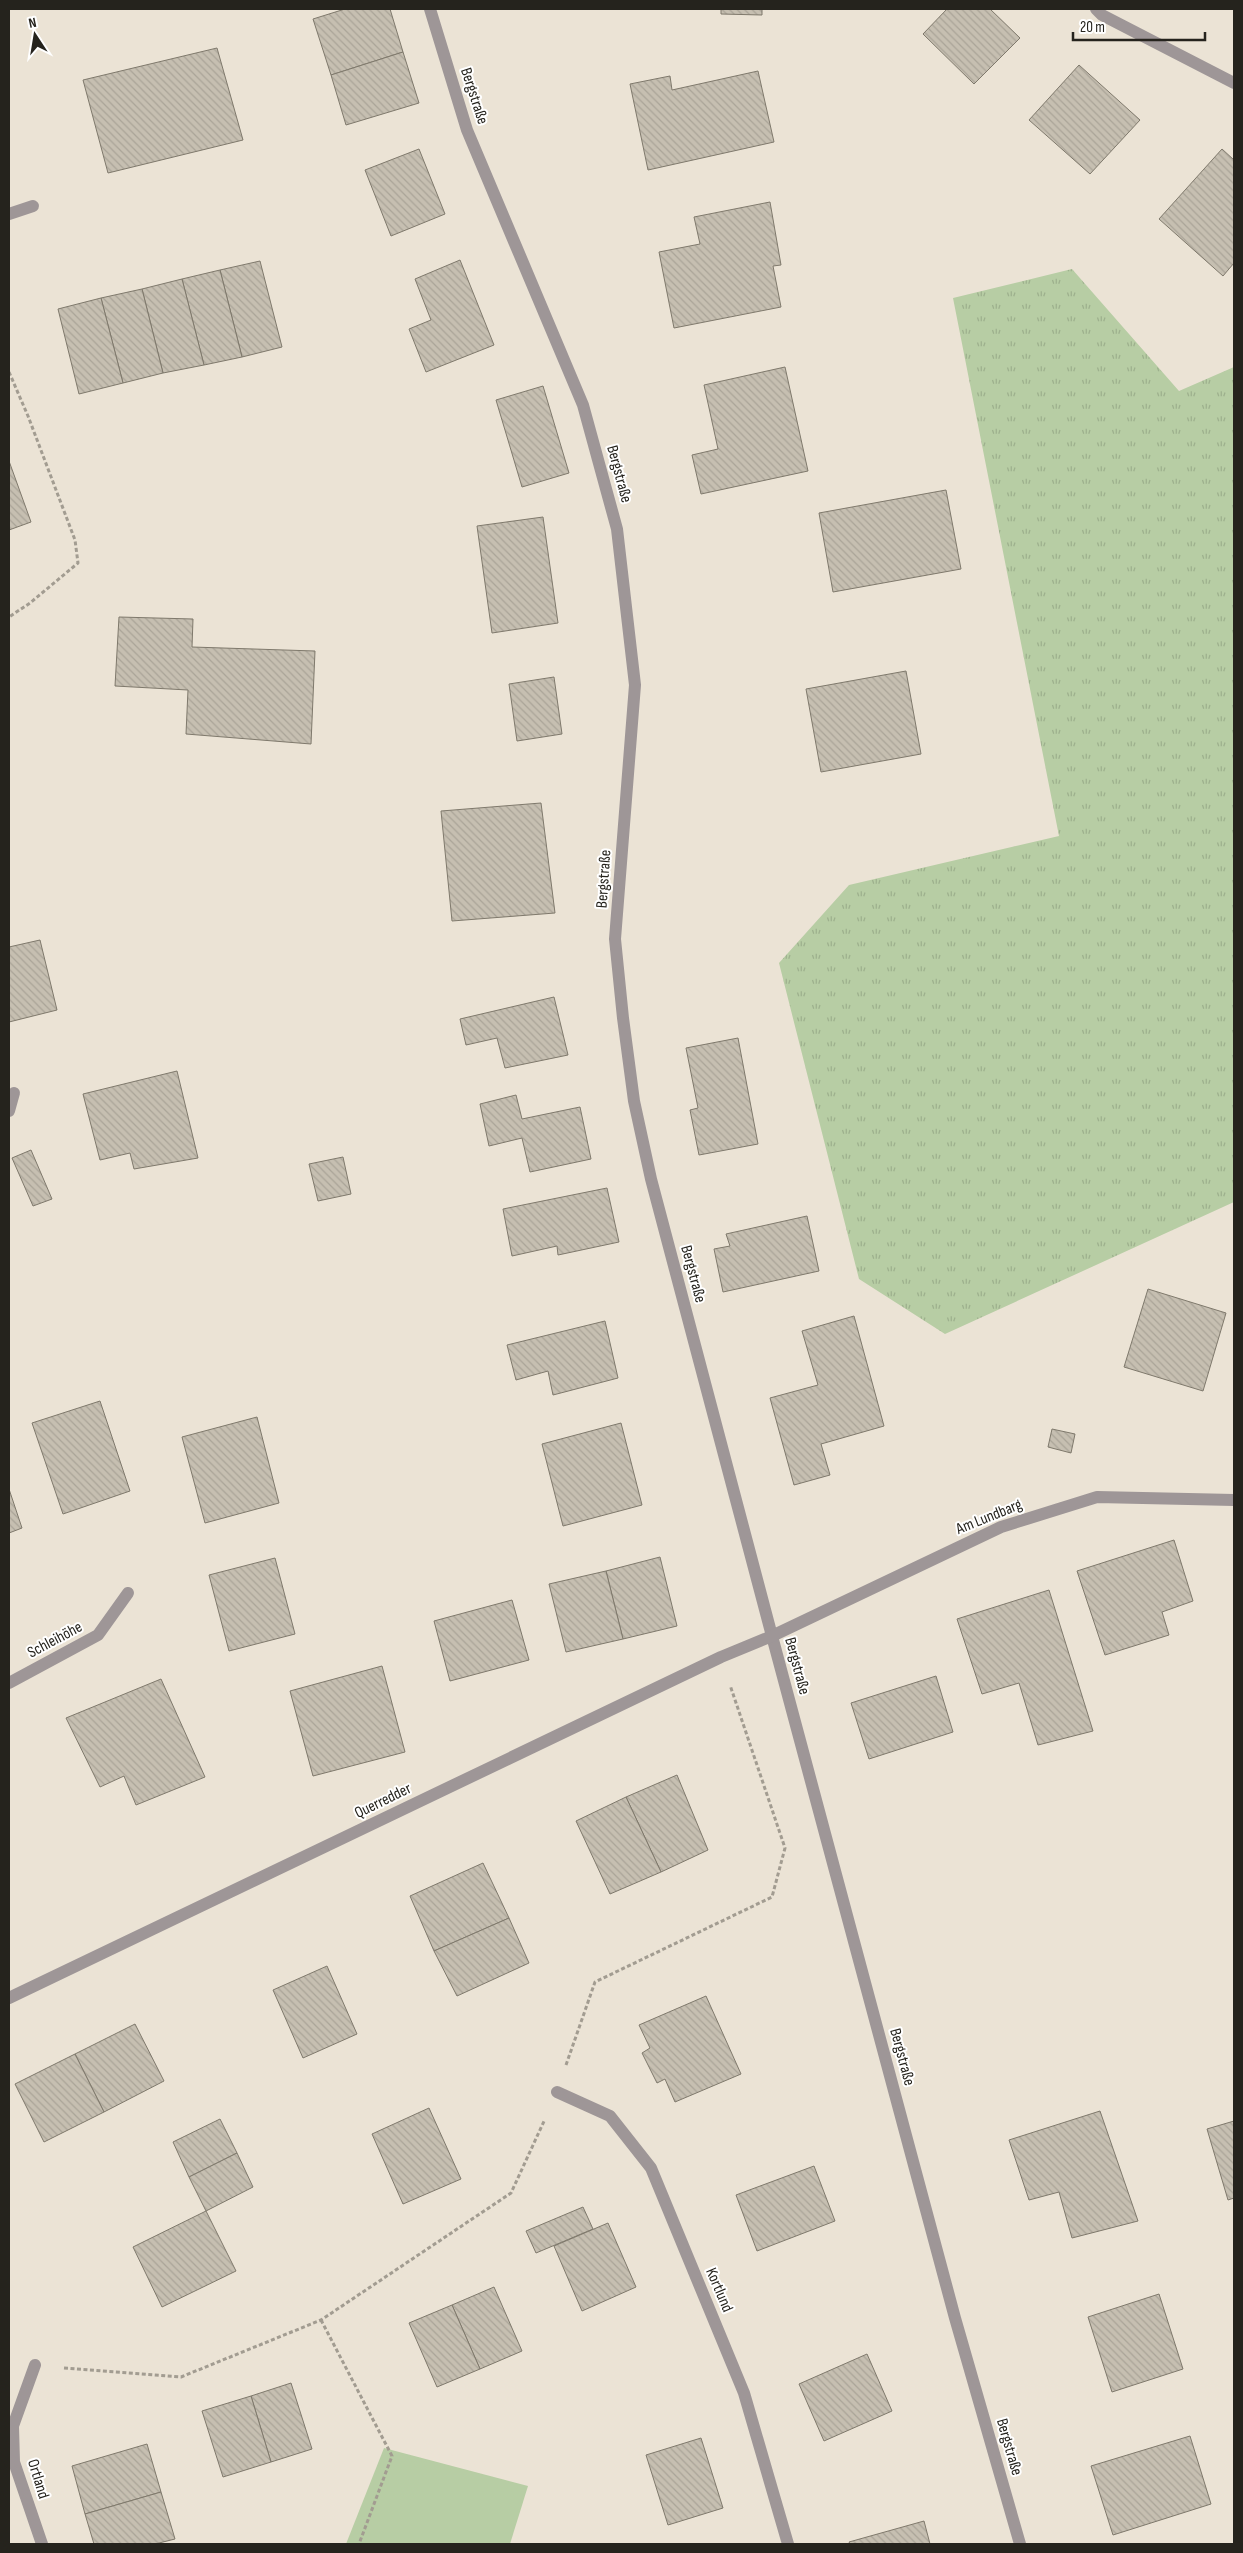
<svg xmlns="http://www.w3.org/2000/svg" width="1243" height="2553" viewBox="0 0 1243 2553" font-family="'Sofia Sans Condensed',sans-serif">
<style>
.grass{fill:url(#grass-tufts)}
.park{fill:#b7cda4}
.building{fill:url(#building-back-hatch);stroke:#7f796c}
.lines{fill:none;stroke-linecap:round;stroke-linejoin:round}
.path{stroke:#a29c91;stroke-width:3;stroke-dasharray:4 2.5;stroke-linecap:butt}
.minor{stroke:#9e9697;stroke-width:12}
.labels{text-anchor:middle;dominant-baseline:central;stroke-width:4;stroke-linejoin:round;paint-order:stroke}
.street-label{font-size:16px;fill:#25231d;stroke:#fff}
</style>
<defs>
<pattern id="grass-tufts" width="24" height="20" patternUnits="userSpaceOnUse" patternTransform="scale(1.25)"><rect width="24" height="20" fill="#b7cda4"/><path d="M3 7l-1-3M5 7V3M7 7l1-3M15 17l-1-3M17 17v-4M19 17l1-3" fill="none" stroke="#9db08d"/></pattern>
<pattern id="building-back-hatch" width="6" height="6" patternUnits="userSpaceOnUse" patternTransform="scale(1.25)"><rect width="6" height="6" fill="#c6bfb1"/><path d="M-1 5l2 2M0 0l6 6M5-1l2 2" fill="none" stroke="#aaa498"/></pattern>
</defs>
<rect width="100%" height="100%" fill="#ebe3d5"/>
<polygon class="grass" points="1072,269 1179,391 1234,367 1234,1202 945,1334 859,1279 779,963 849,885 1059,836 953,298"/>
<polygon class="park" points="384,2448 528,2486 510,2544 346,2544"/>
<g class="building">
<polygon points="345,9 390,9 403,52 331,75 313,19"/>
<polygon points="721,9 762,9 762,15 721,14"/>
<polygon points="947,9 990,9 1020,38 974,84 923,34"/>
<polygon points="217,48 243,140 108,173 83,80"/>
<polygon points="403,52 419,103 346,125 331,75"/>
<polygon points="1079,65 1140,120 1090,174 1029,120"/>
<polygon points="758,71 774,142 648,170 630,84 670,76 672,90"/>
<polygon points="419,149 445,214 391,236 365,170"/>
<polygon points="1222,149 1234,160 1234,263 1223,276 1159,219"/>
<polygon points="770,202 781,265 773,266 781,307 674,328 659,252 700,244 694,217"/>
<polygon points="460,260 494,345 426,372 409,329 431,320 415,279"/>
<polygon points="260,261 282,347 242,357 220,270"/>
<polygon points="220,270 242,357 204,365 182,279"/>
<polygon points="182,279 204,365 163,373 142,289"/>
<polygon points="142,289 163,373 123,383 101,298"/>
<polygon points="101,298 123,383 79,394 58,309"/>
<polygon points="785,367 808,471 701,494 692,455 718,449 704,385"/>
<polygon points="543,386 569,473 522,487 496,400"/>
<polygon points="9,461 31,522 9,530"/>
<polygon points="946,490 961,569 833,592 819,513"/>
<polygon points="543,517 558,623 492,633 477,526"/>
<polygon points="119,617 193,619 192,647 315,651 311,744 186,734 188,690 115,686"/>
<polygon points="906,671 921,754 821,772 806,689"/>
<polygon points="554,677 562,734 517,741 509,684"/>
<polygon points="541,803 555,913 452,921 441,811"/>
<polygon points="40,940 57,1010 9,1022 9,947"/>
<polygon points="554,997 568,1055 505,1068 497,1038 466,1045 460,1019"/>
<polygon points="738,1038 758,1144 699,1155 690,1110 698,1108 686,1048"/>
<polygon points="177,1071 198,1158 134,1169 130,1153 100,1160 83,1094"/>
<polygon points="516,1095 522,1119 580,1107 591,1159 530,1172 522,1138 489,1146 480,1104"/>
<polygon points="31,1150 52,1199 33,1206 12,1158"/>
<polygon points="343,1157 351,1194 318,1201 309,1164"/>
<polygon points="607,1188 619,1242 558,1255 557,1246 512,1256 503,1209"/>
<polygon points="807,1216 819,1271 723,1292 714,1249 730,1246 726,1234"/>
<polygon points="1148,1289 1226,1313 1203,1391 1124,1367"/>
<polygon points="854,1316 884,1426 821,1444 830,1475 794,1485 770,1398 818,1385 802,1331"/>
<polygon points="605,1321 618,1378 553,1395 548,1371 516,1380 507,1345"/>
<polygon points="100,1401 130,1491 63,1514 32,1423"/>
<polygon points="257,1417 279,1503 205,1523 182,1437"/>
<polygon points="621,1423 642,1505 563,1526 542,1444"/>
<polygon points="1052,1429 1075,1434 1071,1453 1048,1447"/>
<polygon points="9,1489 22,1528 9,1533"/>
<polygon points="1174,1540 1193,1601 1162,1612 1169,1635 1105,1655 1077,1571"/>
<polygon points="660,1557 677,1626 623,1639 606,1571"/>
<polygon points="275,1558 295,1634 229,1651 209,1575"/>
<polygon points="606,1571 623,1639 566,1652 549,1584"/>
<polygon points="1049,1590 1093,1731 1038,1745 1019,1683 982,1694 957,1619"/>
<polygon points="512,1600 529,1660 450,1681 434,1621"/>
<polygon points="382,1666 405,1752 313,1776 290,1691"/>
<polygon points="936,1676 953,1732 869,1759 851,1703"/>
<polygon points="161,1679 205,1777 136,1805 124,1776 100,1787 66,1718"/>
<polygon points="677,1775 708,1850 661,1872 626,1797"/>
<polygon points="626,1797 661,1872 610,1894 576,1821"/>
<polygon points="483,1863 509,1918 434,1951 410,1896"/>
<polygon points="509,1918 529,1963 457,1996 434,1951"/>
<polygon points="327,1966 357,2034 303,2058 273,1990"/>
<polygon points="706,1996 741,2074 675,2102 665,2079 657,2083 642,2053 650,2048 639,2025"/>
<polygon points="135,2024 164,2081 104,2112 75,2054"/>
<polygon points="75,2054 104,2112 44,2142 15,2084"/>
<polygon points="429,2108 461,2179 403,2204 372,2134"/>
<polygon points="1100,2111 1138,2221 1072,2238 1059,2192 1029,2200 1009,2140"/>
<polygon points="220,2119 237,2153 189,2177 173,2142"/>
<polygon points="1234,2121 1234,2198 1228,2200 1207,2129"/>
<polygon points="237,2153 253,2187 206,2211 189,2177"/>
<polygon points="814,2166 835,2221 757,2251 736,2195"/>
<polygon points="583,2207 593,2229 536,2253 526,2231"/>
<polygon points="206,2211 236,2271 162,2307 133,2247"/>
<polygon points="608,2223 636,2287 582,2311 554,2246"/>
<polygon points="494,2287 522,2351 480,2369 452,2305"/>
<polygon points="1159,2294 1183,2369 1112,2392 1088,2317"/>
<polygon points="452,2305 480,2369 437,2387 409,2323"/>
<polygon points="867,2354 892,2411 824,2441 799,2384"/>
<polygon points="291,2383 312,2449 271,2462 251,2396"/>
<polygon points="251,2396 271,2462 223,2477 202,2411"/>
<polygon points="1190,2436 1211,2504 1113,2535 1091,2466"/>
<polygon points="701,2438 723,2508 668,2525 646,2455"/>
<polygon points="147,2444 161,2492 85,2514 72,2466"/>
<polygon points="161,2492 175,2539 155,2544 94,2544 85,2514"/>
<polygon points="924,2521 930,2544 850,2544 849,2542"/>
</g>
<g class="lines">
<g class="path">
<polyline points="9,372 28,416 75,540 78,563 30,603 9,617"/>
<polyline points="566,2065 595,1982 772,1897 785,1848 730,1685"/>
<polyline points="321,2320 392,2456 359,2544"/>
<polyline points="64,2368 181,2377 321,2320 511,2193 545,2119"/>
</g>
<g class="minor">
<polyline points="430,9 467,130 583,405 617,529 635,685 615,939 623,1018 634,1101 651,1179 772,1636 955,2318 1020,2544"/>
<polyline points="1096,9 1102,15 1234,83"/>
<polyline points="9,214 33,206"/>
<polyline points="9,1111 14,1093"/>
<polyline points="9,1683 98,1635 128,1593"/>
<polyline points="9,1998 721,1657 772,1636 1001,1527 1097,1497 1234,1500"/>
<polyline points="557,2092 610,2116 651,2168 744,2393 788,2544"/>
<polyline points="35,2365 13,2426 14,2462 42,2544"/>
</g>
</g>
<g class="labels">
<g class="street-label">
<text transform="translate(474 96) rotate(72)">Bergstraße</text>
<text transform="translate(619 474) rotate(75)">Bergstraße</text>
<text transform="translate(604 879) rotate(-86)">Bergstraße</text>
<text transform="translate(693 1274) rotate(75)">Bergstraße</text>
<text transform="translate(989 1517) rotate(-22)">Am Lundbarg</text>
<text transform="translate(55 1640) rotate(-28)">Schleihöhe</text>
<text transform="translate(797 1666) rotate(75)">Bergstraße</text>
<text transform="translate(383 1801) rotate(-26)">Querredder</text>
<text transform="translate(902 2057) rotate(75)">Bergstraße</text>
<text transform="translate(719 2290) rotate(67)">Kortlund</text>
<text transform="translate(1009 2447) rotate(74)">Bergstraße</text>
<text transform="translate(38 2479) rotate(73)">Ortland</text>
</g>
</g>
<rect width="1243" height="2553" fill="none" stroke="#25231d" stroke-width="20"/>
<g transform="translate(35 35) rotate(348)" stroke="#ffffff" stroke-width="4" paint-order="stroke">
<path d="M0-4L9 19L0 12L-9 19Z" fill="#25231d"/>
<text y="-8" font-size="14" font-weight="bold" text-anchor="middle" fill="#25231d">N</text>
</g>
<path d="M1073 32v8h132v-8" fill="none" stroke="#25231d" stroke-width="2.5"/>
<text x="1080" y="32" font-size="15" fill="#25231d" stroke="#ffffff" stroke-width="4" paint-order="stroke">20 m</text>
</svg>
